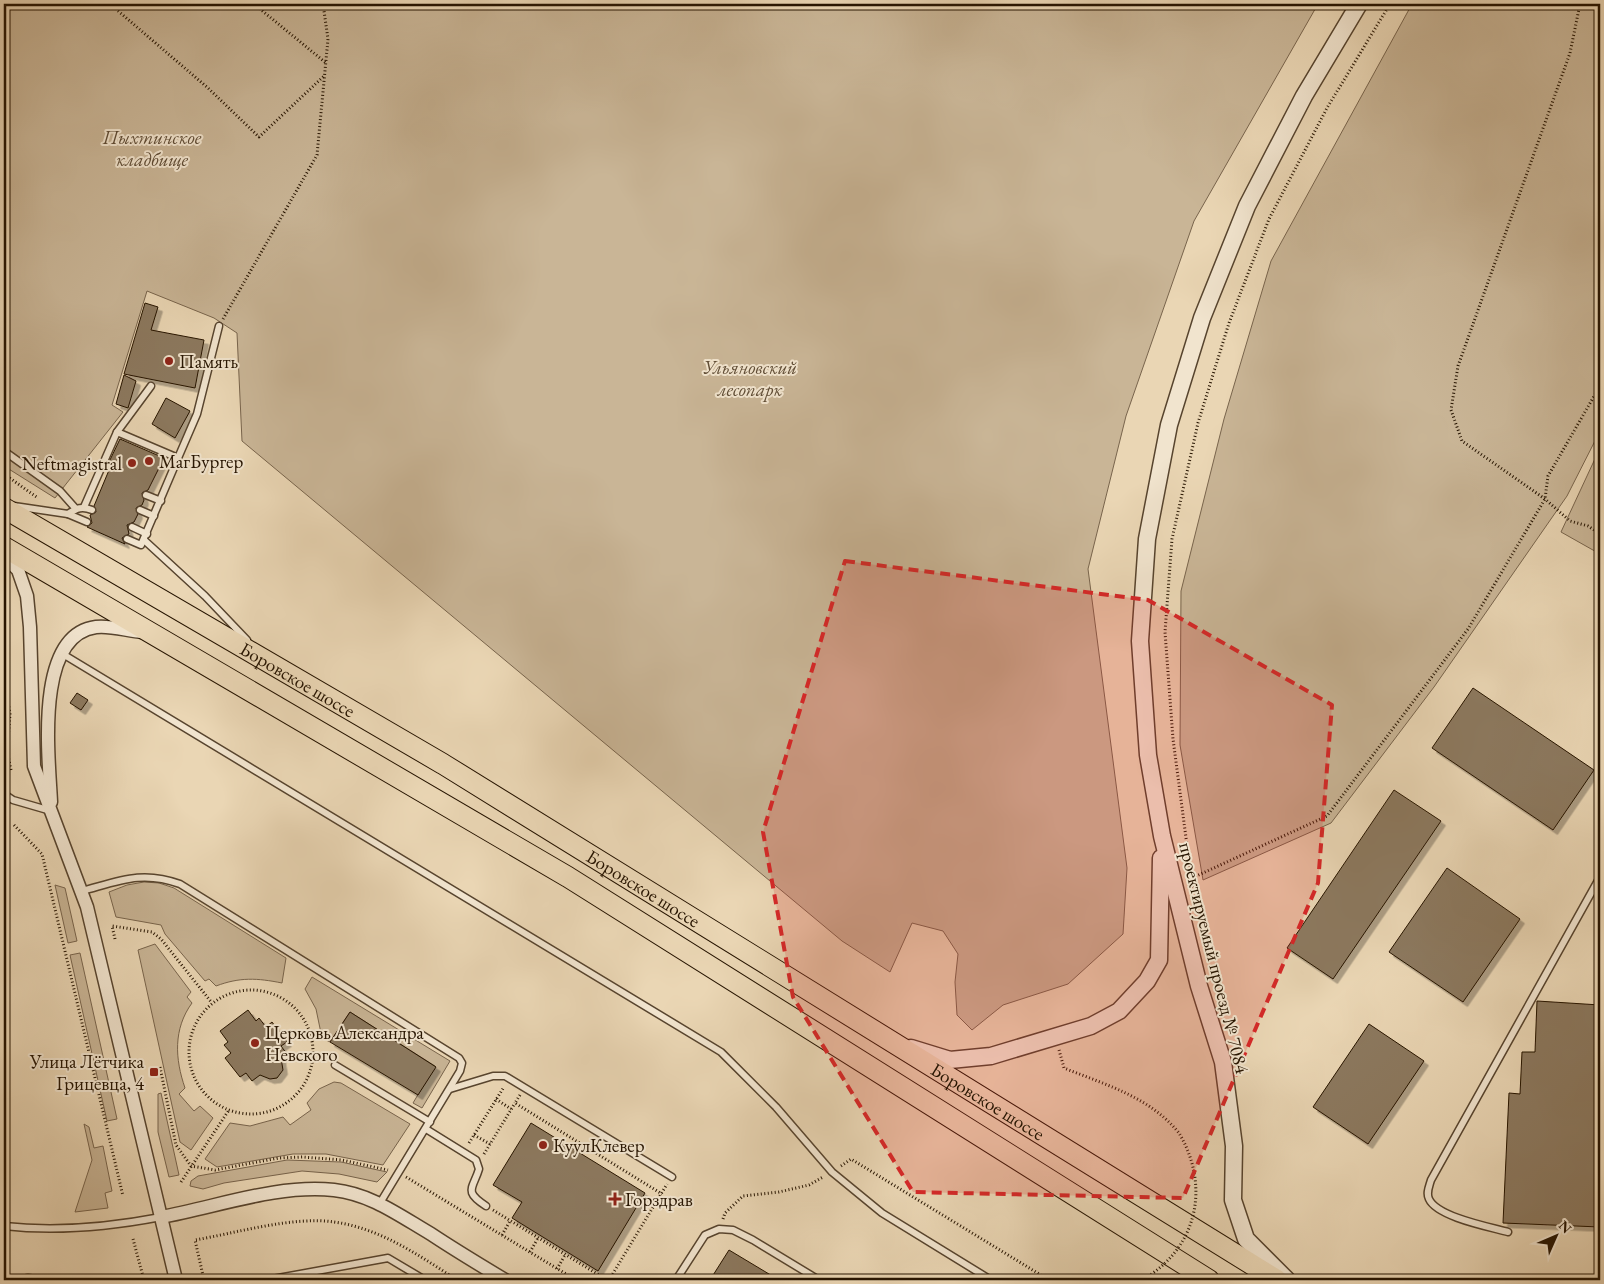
<svg xmlns="http://www.w3.org/2000/svg" width="1604" height="1284" viewBox="0 0 1604 1284" font-family="'EB Garamond',serif">
<style>
.green{fill:#c9b596;stroke:#78644c}
.building{fill:#8c795e;stroke:#261401;filter:url(#shadow)}
.lines{fill:none;stroke-linecap:round;stroke-linejoin:round}
.service-casing{stroke:#57442e;stroke-width:9}
.minor-casing{stroke:#57442e;stroke-width:15}
.tertiary-casing{stroke:#57442e;stroke-width:19}
.primary-casing{stroke:#261401;stroke-width:22}
.path{stroke:#261401;stroke-width:3;stroke-dasharray:1 2.5;stroke-linecap:butt}
.service{stroke:#f1e4ce;stroke-width:6}
.minor{stroke:#f1e4ce;stroke-width:12}
.tertiary{stroke:#f1e4ce;stroke-width:16}
.primary{stroke:#ead6b4;stroke-width:20}
.path-bridge{stroke:#261401;stroke-width:3;stroke-dasharray:1 2.5;stroke-linecap:butt}
.marked{fill:#d62828;fill-opacity:0.2;stroke:#d62828;stroke-width:4;stroke-dasharray:10 6;stroke-linejoin:round}
.poi-dot{fill:#8f2418;stroke:#f1e4ce;stroke-width:2}
.labels{text-anchor:middle;dominant-baseline:central;stroke-width:4;stroke-linejoin:round;paint-order:stroke}
.park-label{font-size:19px;font-style:italic;fill:#5f4c35;stroke:#f1e4ce}
.poi-label{font-size:19px;fill:#261401;stroke:#f1e4ce;text-anchor:start}
.street-label{font-size:19px;fill:#261401;stroke:#f1e4ce}
</style>
<defs>
<filter id="shadow"><feDropShadow dx="4.5" dy="4.5" stdDeviation="0" flood-color="#0004"/></filter>
</defs>
<rect width="100%" height="100%" fill="#ead6b4"/>
<filter id="stains"><feTurbulence type="fractalNoise" baseFrequency=".004" numOctaves="4"/><feColorMatrix values="0 0 0 0 .2 0 0 0 0 .09 0 0 0 0 .02 0 0 0 .5 -.17"/></filter>
<radialGradient id="worn" r=".72"><stop offset=".6" stop-color="#630" stop-opacity="0"/><stop offset="1" stop-color="#630" stop-opacity=".3"/></radialGradient>
<g class="green">
<polygon points="4,4 1318,4 1194,221 1126,416 1088,569 1127,868 1123,934 1068,984 1003,1005 972,1030 957,1015 955,982 958,954 943,931 912,923 890,972 842,941 242,441 237,333 214,318 147,291 112,405 123,412 55,498 4,466"/>
<polygon points="1412,4 1600,4 1600,431 1567,496 1434,687 1331,823 1203,880 1180,745 1181,591 1224,419 1271,261"/>
<polygon points="1600,448 1600,554 1561,532"/>
<path d="M144 882 159 883 174 888 286 958 282 983C257 978 240 977 216 986L209 979 205 981 165 934 161 925 116 917 109 892 127 885Z"/>
<polygon points="55,885 65,888 77,941 68,943"/>
<path d="M155 944 191 992 187 997 192 1003C173 1029 175 1059 185 1088L179 1094 194 1111 200 1106 213 1118 191 1150 180 1142 138 950Z"/>
<polygon points="80,953 117,1119 107,1121 70,955"/>
<polygon points="312,977 450,1061 422,1108 413,1103 435,1066 350,1012 330,1042 322,1038 316,1009 305,989"/>
<polygon points="334,1082 341,1083 410,1124 383,1165 326,1154 293,1154 217,1167 205,1159 230,1123 250,1126 283,1117 290,1125 311,1110 307,1103 319,1089"/>
<polygon points="161,1093 179,1175 169,1177 158,1132 158,1094"/>
<polygon points="84,1124 89,1127 94,1148 103,1146 112,1191 105,1193 108,1208 75,1212 92,1160"/>
<polygon points="287,1160 341,1162 387,1172 377,1182 339,1174 302,1171 224,1183 203,1189 190,1186 191,1181 198,1176"/>
</g>
<g class="building">
<polygon points="145,303 158,307 151,330 204,340 195,388 124,374"/>
<polygon points="124,375 136,381 128,408 116,404"/>
<polygon points="166,398 190,411 175,438 152,424"/>
<polygon points="120,439 164,458 148,490 142,493 144,500 142,505 136,508 138,514 134,522 127,525 129,534 122,538 125,544 87,527 92,523 90,515 96,512 94,506 112,463 109,462"/>
<polygon points="1473,688 1594,770 1553,830 1432,748"/>
<polygon points="77,693 88,700 81,710 70,703"/>
<polygon points="1394,790 1441,821 1333,979 1287,948"/>
<polygon points="1447,868 1520,919 1463,1002 1389,952"/>
<polygon points="1537,1001 1600,1005 1600,1227 1503,1223 1509,1093 1520,1094 1522,1052 1535,1052"/>
<polygon points="248,1010 256,1021 259,1018 266,1027 272,1022 287,1042 281,1046 287,1054 281,1058 283,1070 277,1078 270,1079 260,1075 252,1081 246,1073 240,1077 225,1058 231,1053 224,1045 228,1042 220,1031"/>
<polygon points="350,1012 436,1067 418,1095 330,1042"/>
<polygon points="1369,1024 1424,1061 1368,1144 1313,1107"/>
<polygon points="531,1123 645,1193 598,1271 512,1218 522,1202 493,1185"/>
<polygon points="729,1250 779,1280 710,1280"/>
</g>
<g class="lines">
<defs>
<g id="service">
<polyline points="117,432 151,386"/>
<polyline points="4,451 60,491 76,509"/>
<polyline points="178,458 197,414 219,326"/>
<polyline points="146,495 161,501"/>
<path d="M14 506 68 514C77 508 82 506 92 510"/>
<polyline points="84,507 117,432 178,458 141,545 127,539"/>
<polyline points="140,510 154,516"/>
<polyline points="68,514 87,522"/>
<polyline points="132,527 147,534"/>
<polyline points="144,540 205,596 247,640"/>
<polyline points="61,653 721,1052 776,1107 832,1172 882,1213 991,1280"/>
<polyline points="4,794 13,800 51,811"/>
<path d="M82 891C119 881 142 870 180 884L459 1058 462 1063 460 1071 380 1203"/>
<polyline points="335,1065 430,1122"/>
<polyline points="450,1089 493,1076 505,1076 672,1177"/>
<path d="M426 1129 476 1160 479 1169C473 1189 463 1191 486 1206"/>
<path d="M4 1226C57 1232 109 1227 161 1217"/>
<path d="M1508 1232C1490 1227 1437 1217 1429 1199 1426 1193 1429 1187 1431 1180L1600 877"/>
<polyline points="17,1280 28,1278 45,1280"/>
<polyline points="267,1280 388,1258 425,1280"/>
<polyline points="676,1280 705,1235 719,1229 733,1230 753,1240 819,1280"/>
</g>
<g id="minor">
<polyline points="4,556 18,570 27,596 30,627 34,766 87,907 176,1280"/>
<path d="M51 802C49 758 34 635 96 627 110 625 128 631 142 632"/>
<path d="M161 1217C217 1207 277 1184 334 1190 371 1194 400 1216 431 1234 455 1250 480 1265 505 1280"/>
</g>
<g id="tertiary">
<polyline points="911,1048 950,1060 991,1056 1091,1026 1119,1011 1147,981 1159,960 1161,858"/>
<polyline points="1287,1280 1246,1239 1233,1200 1234,1146 1223,1062 1199,986 1162,836 1148,755 1140,641 1147,539 1169,425 1202,318 1247,206 1304,96 1359,4"/>
</g>
<g id="primary">
<path id="s1" d="M4 508 443 764 1277 1280"/>
<polyline points="4,547 568,877 1209,1280"/>
</g>
</defs>
<use href="#service" class="service-casing"/>
<use href="#minor" class="minor-casing"/>
<use href="#tertiary" class="tertiary-casing"/>
<use href="#primary" class="primary-casing"/>
<g class="path">
<polyline points="110,4 208,88 259,137 324,76"/>
<polyline points="254,4 326,63"/>
<polyline points="1580,4 1570,53 1458,366 1451,410 1462,441 1545,499 1570,521 1588,526 1600,534"/>
<polyline points="223,319 317,155 328,39 323,4"/>
<polyline points="4,474 38,498"/>
<polyline points="4,679 10,714 7,751 11,770"/>
<polyline points="14,825 42,854 123,1196"/>
<polyline points="1192,878 1327,816 1468,629 1545,499 1548,476 1600,386"/>
<polyline points="1193,891 1173,739 1165,632 1172,539 1198,423 1229,323 1269,219 1327,108 1390,4"/>
<polyline points="115,939 112,926 152,932 161,939 212,1003"/>
<circle cx="251" cy="1052" r="62"/>
<path d="M1059 1050 1064 1068C1106 1085 1150 1097 1179 1133"/>
<polyline points="160,1067 176,1145 191,1166 215,1170 279,1158 303,1157 342,1160 388,1170"/>
<polyline points="520,1095 515,1103 662,1194"/>
<polyline points="496,1099 511,1109"/>
<polyline points="474,1135 490,1144"/>
<polyline points="469,1143 504,1087"/>
<polyline points="484,1154 515,1103"/>
<polyline points="841,1166 851,1159 1049,1280"/>
<polyline points="406,1177 576,1280"/>
<polyline points="181,1182 229,1110"/>
<polyline points="493,1210 607,1280"/>
<polyline points="723,1219 725,1213 743,1196 779,1192 809,1185 823,1177"/>
<polyline points="502,1235 510,1221"/>
<polyline points="133,1239 144,1280"/>
<polyline points="530,1252 538,1238"/>
<polyline points="557,1269 565,1255"/>
<path d="M204 1280 195 1240C236 1233 293 1216 334 1222 380 1228 420 1256 457 1280"/>
<polyline points="609,1280 667,1184"/>
</g>
<use href="#service" class="service"/>
<use href="#minor" class="minor"/>
<use href="#tertiary" class="tertiary"/>
<use href="#primary" class="primary"/>
<path class="path-bridge" d="M1142 1280C1197 1249 1211 1187 1179 1133"/>
</g>
<path class="marked" d="M845 561 1148 600 1332 705 1318 883 1183 1198 913 1192 793 997 763 832Z"/>
<g class="poi-dot">
<circle cx="169" cy="361" r="5"/>
<circle cx="149" cy="461" r="5"/>
<circle cx="132" cy="463" r="5"/>
<circle cx="255" cy="1043" r="5"/>
<rect x="149" y="1067" width="10" height="10" rx="2.5"/>
<circle cx="543" cy="1145" r="5"/>
<path d="M612.5 1191.5h5v5h5v5h-5v5h-5v-5h-5v-5h5z"/>
</g>
<g class="labels">
<g class="park-label">
<text x="152" y="137">Пыхтинское<tspan x="152" dy="22">кладбище</tspan></text>
<text x="750" y="367">Ульяновский<tspan x="750" dy="22">лесопарк</tspan></text>
</g>
<g class="poi-label">
<text x="179" y="361">Память</text>
<text x="159" y="461">МагБургер</text>
<text x="122" y="463" text-anchor="end">Neftmagistral</text>
<text x="265" y="1032">Церковь Александра<tspan x="265" dy="22">Невского</tspan></text>
<text x="144" y="1061" text-anchor="end">Улица Лётчика<tspan x="144" dy="22">Грицевца, 4</tspan></text>
<text x="553" y="1145">КуулКлевер</text>
<text x="625" y="1199">Горздрав</text>
</g>
<g class="street-label">
<text stroke="none"><textPath href="#s1" startOffset="340">Боровское шоссе</textPath></text>
<text stroke="none"><textPath href="#s1" startOffset="744">Боровское шоссе</textPath></text>
<text transform="translate(1214 958) rotate(76)">проектируемый проезд № 7084</text>
<text stroke="none"><textPath href="#s1" startOffset="1149">Боровское шоссе</textPath></text>
</g>
</g>
<rect width="1604" height="1284" fill="none" stroke="#ead6b4" stroke-width="20"/>
<rect x="5" y="5" width="1594" height="1274" fill="none" stroke="#261401" stroke-width="2.5"/>
<rect x="10" y="10" width="1584" height="1264" fill="none" stroke="#261401"/>
<g transform="translate(1556 1236) rotate(45)" stroke="#f1e4ce" stroke-width="4" paint-order="stroke">
<path d="M0-4L9 19L0 12L-9 19Z" fill="#261401"/>
<text y="-8" font-size="14" font-weight="bold" text-anchor="middle" fill="#261401">N</text>
</g>
<rect width="100%" height="100%" filter="url(#stains)"/>
<rect width="100%" height="100%" fill="url(#worn)"/>
</svg>
